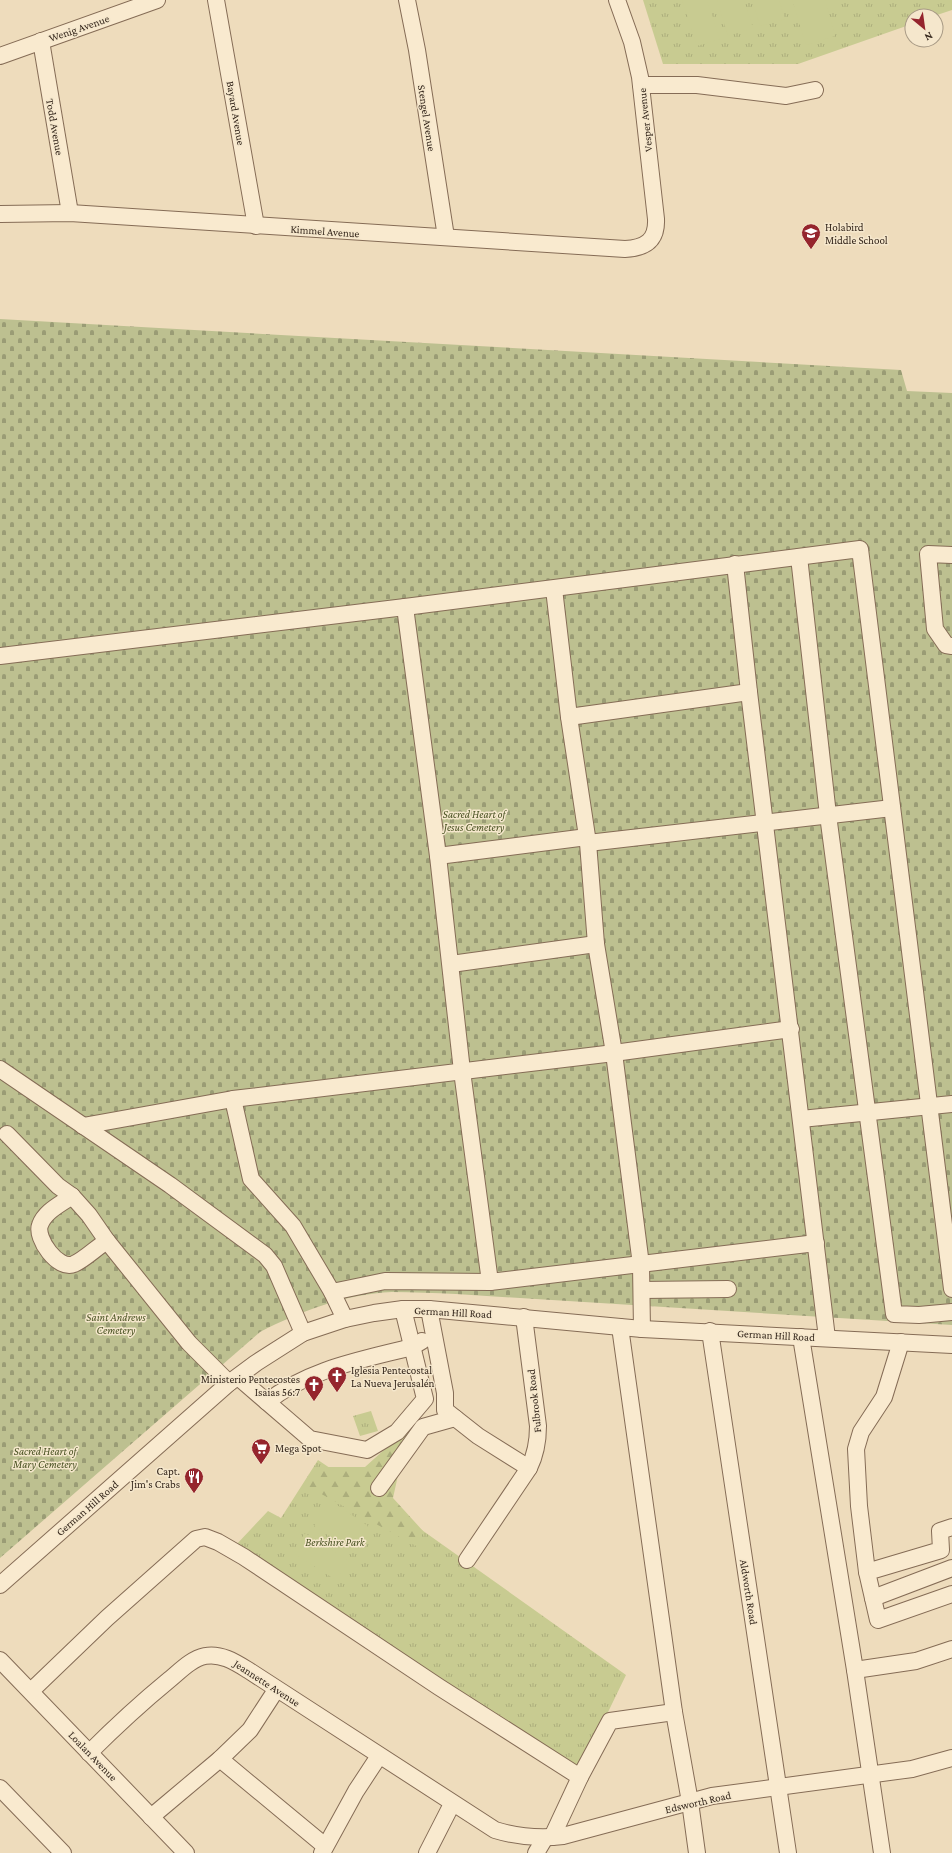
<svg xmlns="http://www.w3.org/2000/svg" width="952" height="1853" viewBox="0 0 952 1853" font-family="'Crimson Pro',serif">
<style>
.grass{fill:url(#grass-tufts)}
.forest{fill:url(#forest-firs)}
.cemetery{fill:url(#cemetery-stones)}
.pitch{fill:#c8cb91}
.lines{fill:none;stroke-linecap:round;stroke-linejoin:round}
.minor-casing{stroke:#856c56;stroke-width:18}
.minor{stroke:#f9eacf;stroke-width:16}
.labels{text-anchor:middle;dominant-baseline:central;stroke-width:3;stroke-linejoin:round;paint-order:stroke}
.street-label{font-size:11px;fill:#34261b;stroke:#f5e7cc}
.poi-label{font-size:11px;fill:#34261b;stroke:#f5e7cc;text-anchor:start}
.park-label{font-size:11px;font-style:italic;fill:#485121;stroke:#f5e7cc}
</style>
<defs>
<pattern id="grass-tufts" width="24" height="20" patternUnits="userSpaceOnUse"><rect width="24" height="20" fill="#c8cb91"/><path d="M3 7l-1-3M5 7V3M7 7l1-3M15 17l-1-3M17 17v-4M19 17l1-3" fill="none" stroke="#acae7c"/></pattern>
<pattern id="forest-firs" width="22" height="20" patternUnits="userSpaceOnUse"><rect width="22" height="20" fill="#c8cb91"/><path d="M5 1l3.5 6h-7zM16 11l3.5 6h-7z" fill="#acae7c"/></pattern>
<pattern id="cemetery-stones" width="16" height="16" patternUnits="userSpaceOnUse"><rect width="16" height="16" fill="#bdc090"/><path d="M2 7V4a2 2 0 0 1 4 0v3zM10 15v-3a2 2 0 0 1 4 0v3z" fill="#9a9c75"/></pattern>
</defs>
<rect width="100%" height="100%" fill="#eedcbc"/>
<g class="grass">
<polygon points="643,0 952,0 952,10 934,16 912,16 912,24 798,64 663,64"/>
<polygon points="371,1411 378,1431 360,1436 353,1416"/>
<polygon points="318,1460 419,1528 626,1675 579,1772 235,1546 268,1511 281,1518"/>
</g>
<polygon class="forest" points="414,1423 425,1429 400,1466 393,1498 423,1531 418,1547 305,1485 318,1467 365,1467"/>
<path class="cemetery" d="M0 319 901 370 907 391 952 393V1325L456 1294C435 1293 413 1292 392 1292 345 1294 301 1311 260 1332L0 1558Z"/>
<g class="pitch">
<polygon points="682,0 707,0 720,39 697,46"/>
<polygon points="717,0 744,0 753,28 728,36"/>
<polygon points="752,0 779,0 785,19 760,26"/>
<polygon points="792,0 825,0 835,36 806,45"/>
<polygon points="331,1501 368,1526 351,1550 314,1526"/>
<polygon points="305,1533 349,1561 336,1580 293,1553"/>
</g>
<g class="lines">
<defs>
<g id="minor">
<polyline points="216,0 256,226"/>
<polyline points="407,0 417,50 446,237"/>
<polyline points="41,41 70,213"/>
<polyline points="0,56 157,0"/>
<polyline points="641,85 697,85 786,96 815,90"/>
<path d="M0 214 70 213 625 249C645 248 657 241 656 219L640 77 632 42 617 0"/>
<polyline points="952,555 928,554 935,629 946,645 952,646"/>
<polyline points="799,557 828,815 894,1314 919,1315 952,1312"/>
<polyline points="735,564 749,692 827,1338"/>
<polyline points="554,589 569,717 588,843 596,944 614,1053 641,1265 642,1329"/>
<polyline points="405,607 438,856 462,1071 490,1282 816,1243"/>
<polyline points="0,656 405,607 860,549 952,1289"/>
<polyline points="569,717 749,692"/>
<polyline points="588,843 892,808"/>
<polyline points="438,856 587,837"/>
<polyline points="451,964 596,944"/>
<polyline points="0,1069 170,1185 265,1255 274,1266 303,1333"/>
<polyline points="233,1099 251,1179 293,1226 332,1292 385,1281 490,1282"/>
<polyline points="801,1119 952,1104"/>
<polyline points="83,1126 233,1099 614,1053 791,1029"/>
<polyline points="7,1134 58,1186 72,1196 89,1215 107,1241 189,1343 229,1383"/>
<path d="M72 1196C61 1204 45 1211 40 1225 35 1238 58 1271 74 1264 84 1260 97 1247 107 1241"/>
<polyline points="642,1290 728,1289"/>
<polyline points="332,1292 345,1319"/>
<polyline points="429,1309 445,1393 445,1410 478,1436 529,1468"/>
<polyline points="620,1327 674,1712 690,1802 697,1853"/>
<polyline points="710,1331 788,1853"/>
<polyline points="801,1337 855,1670 882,1853"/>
<polyline points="238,1377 310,1439 367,1450 397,1432 425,1399 403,1309"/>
<path d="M267 1402C308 1369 362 1360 412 1347L422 1341"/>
<polyline points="379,1488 423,1427 455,1418"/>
<polyline points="952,1527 940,1531 941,1550 867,1572 878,1620 952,1594"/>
<path d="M467 1560 529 1468C536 1454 538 1442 538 1426L524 1317"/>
<polyline points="867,1572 859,1506 856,1449 861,1432 884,1397 901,1342"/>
<polyline points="0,1585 229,1383 256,1363 303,1333 345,1319 374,1313 403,1309 429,1309 642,1329 952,1345"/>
<polyline points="873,1598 952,1568"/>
<polyline points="0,1660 186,1853"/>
<polyline points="855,1670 916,1661 952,1649"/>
<polyline points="31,1691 107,1618 196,1539 205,1537 218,1542 244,1557 439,1687 580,1777"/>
<path d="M89 1753C115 1727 141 1703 169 1680 180 1671 191 1659 205 1656 221 1653 235 1662 248 1670L495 1830C518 1837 539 1839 563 1836L712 1796 912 1769 952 1758"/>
<polyline points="220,1759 325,1846"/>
<polyline points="0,1788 63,1853"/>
<polyline points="151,1817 220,1759 250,1730 276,1690"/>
<polyline points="552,1837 580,1777 610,1721 674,1712"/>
<polyline points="322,1853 356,1791 379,1756"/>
<polyline points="427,1853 452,1804"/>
<polyline points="536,1853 545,1838"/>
</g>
</defs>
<use href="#minor" class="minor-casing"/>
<use href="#minor" class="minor"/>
</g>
<defs>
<symbol id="school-pin" viewBox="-11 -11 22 30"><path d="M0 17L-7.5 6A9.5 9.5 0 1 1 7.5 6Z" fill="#95252d" stroke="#f5e7cc"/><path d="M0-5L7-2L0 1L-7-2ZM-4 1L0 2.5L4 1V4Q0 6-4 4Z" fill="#fff"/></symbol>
<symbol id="church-pin" viewBox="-11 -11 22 30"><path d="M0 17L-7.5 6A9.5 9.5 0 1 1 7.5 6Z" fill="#95252d" stroke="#f5e7cc"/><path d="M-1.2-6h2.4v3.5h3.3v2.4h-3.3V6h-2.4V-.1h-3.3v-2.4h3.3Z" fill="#fff"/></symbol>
<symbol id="supermarket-pin" viewBox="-11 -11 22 30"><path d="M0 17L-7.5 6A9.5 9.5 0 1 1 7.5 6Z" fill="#95252d" stroke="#f5e7cc"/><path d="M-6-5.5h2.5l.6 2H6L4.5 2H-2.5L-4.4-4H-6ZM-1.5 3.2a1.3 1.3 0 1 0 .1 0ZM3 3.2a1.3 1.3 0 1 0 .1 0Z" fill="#fff"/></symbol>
<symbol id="restaurant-pin" viewBox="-11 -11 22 30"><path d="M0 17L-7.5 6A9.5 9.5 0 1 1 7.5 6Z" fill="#95252d" stroke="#f5e7cc"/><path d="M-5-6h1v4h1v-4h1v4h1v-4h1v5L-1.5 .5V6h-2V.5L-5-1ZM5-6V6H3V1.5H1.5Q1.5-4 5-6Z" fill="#fff"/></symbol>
</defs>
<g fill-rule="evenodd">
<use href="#school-pin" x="800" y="222" width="22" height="30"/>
<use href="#church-pin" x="326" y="1365" width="22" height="30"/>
<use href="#church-pin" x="303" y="1374" width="22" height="30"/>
<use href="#supermarket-pin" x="250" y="1437" width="22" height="30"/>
<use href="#restaurant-pin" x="183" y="1466" width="22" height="30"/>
</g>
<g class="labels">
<g class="street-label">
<text transform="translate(79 28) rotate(-19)">Wenig Avenue</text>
<text transform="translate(236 113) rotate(80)">Bayard Avenue</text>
<text transform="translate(427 118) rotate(81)">Stengel Avenue</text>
<text transform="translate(645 120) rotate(-96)">Vesper Avenue</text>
<text transform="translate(55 127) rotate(80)">Todd Avenue</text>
<text transform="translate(325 231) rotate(4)">Kimmel Avenue</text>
<text transform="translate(453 1312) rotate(3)">German Hill Road</text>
<text transform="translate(776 1335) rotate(3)">German Hill Road</text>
<text transform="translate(534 1401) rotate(-96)">Fulbrook Road</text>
<text transform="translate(87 1508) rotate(-41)">German Hill Road</text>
<text transform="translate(749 1592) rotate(81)">Aldworth Road</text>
<text transform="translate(267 1683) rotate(33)">Jeannette Avenue</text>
<text transform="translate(93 1756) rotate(46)">Loalan Avenue</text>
<text transform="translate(698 1802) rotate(-13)">Edsworth Road</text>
</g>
<g class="poi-label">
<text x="825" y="227">Holabird<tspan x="825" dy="13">Middle School</tspan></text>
<text x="351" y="1370">Iglesia Pentecostal<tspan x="351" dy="13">La Nueva Jerusalén</tspan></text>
<text x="300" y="1379" text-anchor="end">Ministerio Pentecostes<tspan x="300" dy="13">Isaias 56:7</tspan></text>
<text x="275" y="1448">Mega Spot</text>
<text x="180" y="1471" text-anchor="end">Capt.<tspan x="180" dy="13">Jim's Crabs</tspan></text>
</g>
<g class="park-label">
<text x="474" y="814">Sacred Heart of<tspan x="474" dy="13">Jesus Cemetery</tspan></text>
<text x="116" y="1317">Saint Andrews<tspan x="116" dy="13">Cemetery</tspan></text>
<text x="45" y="1451">Sacred Heart of<tspan x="45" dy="13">Mary Cemetery</tspan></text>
<text x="335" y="1542">Berkshire Park</text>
</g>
</g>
<g transform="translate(924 28) rotate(151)"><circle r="19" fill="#f5e7cc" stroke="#a89a85"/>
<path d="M0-3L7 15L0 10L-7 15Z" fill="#95252d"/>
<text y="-6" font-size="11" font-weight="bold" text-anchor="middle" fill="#34261b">N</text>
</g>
</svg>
